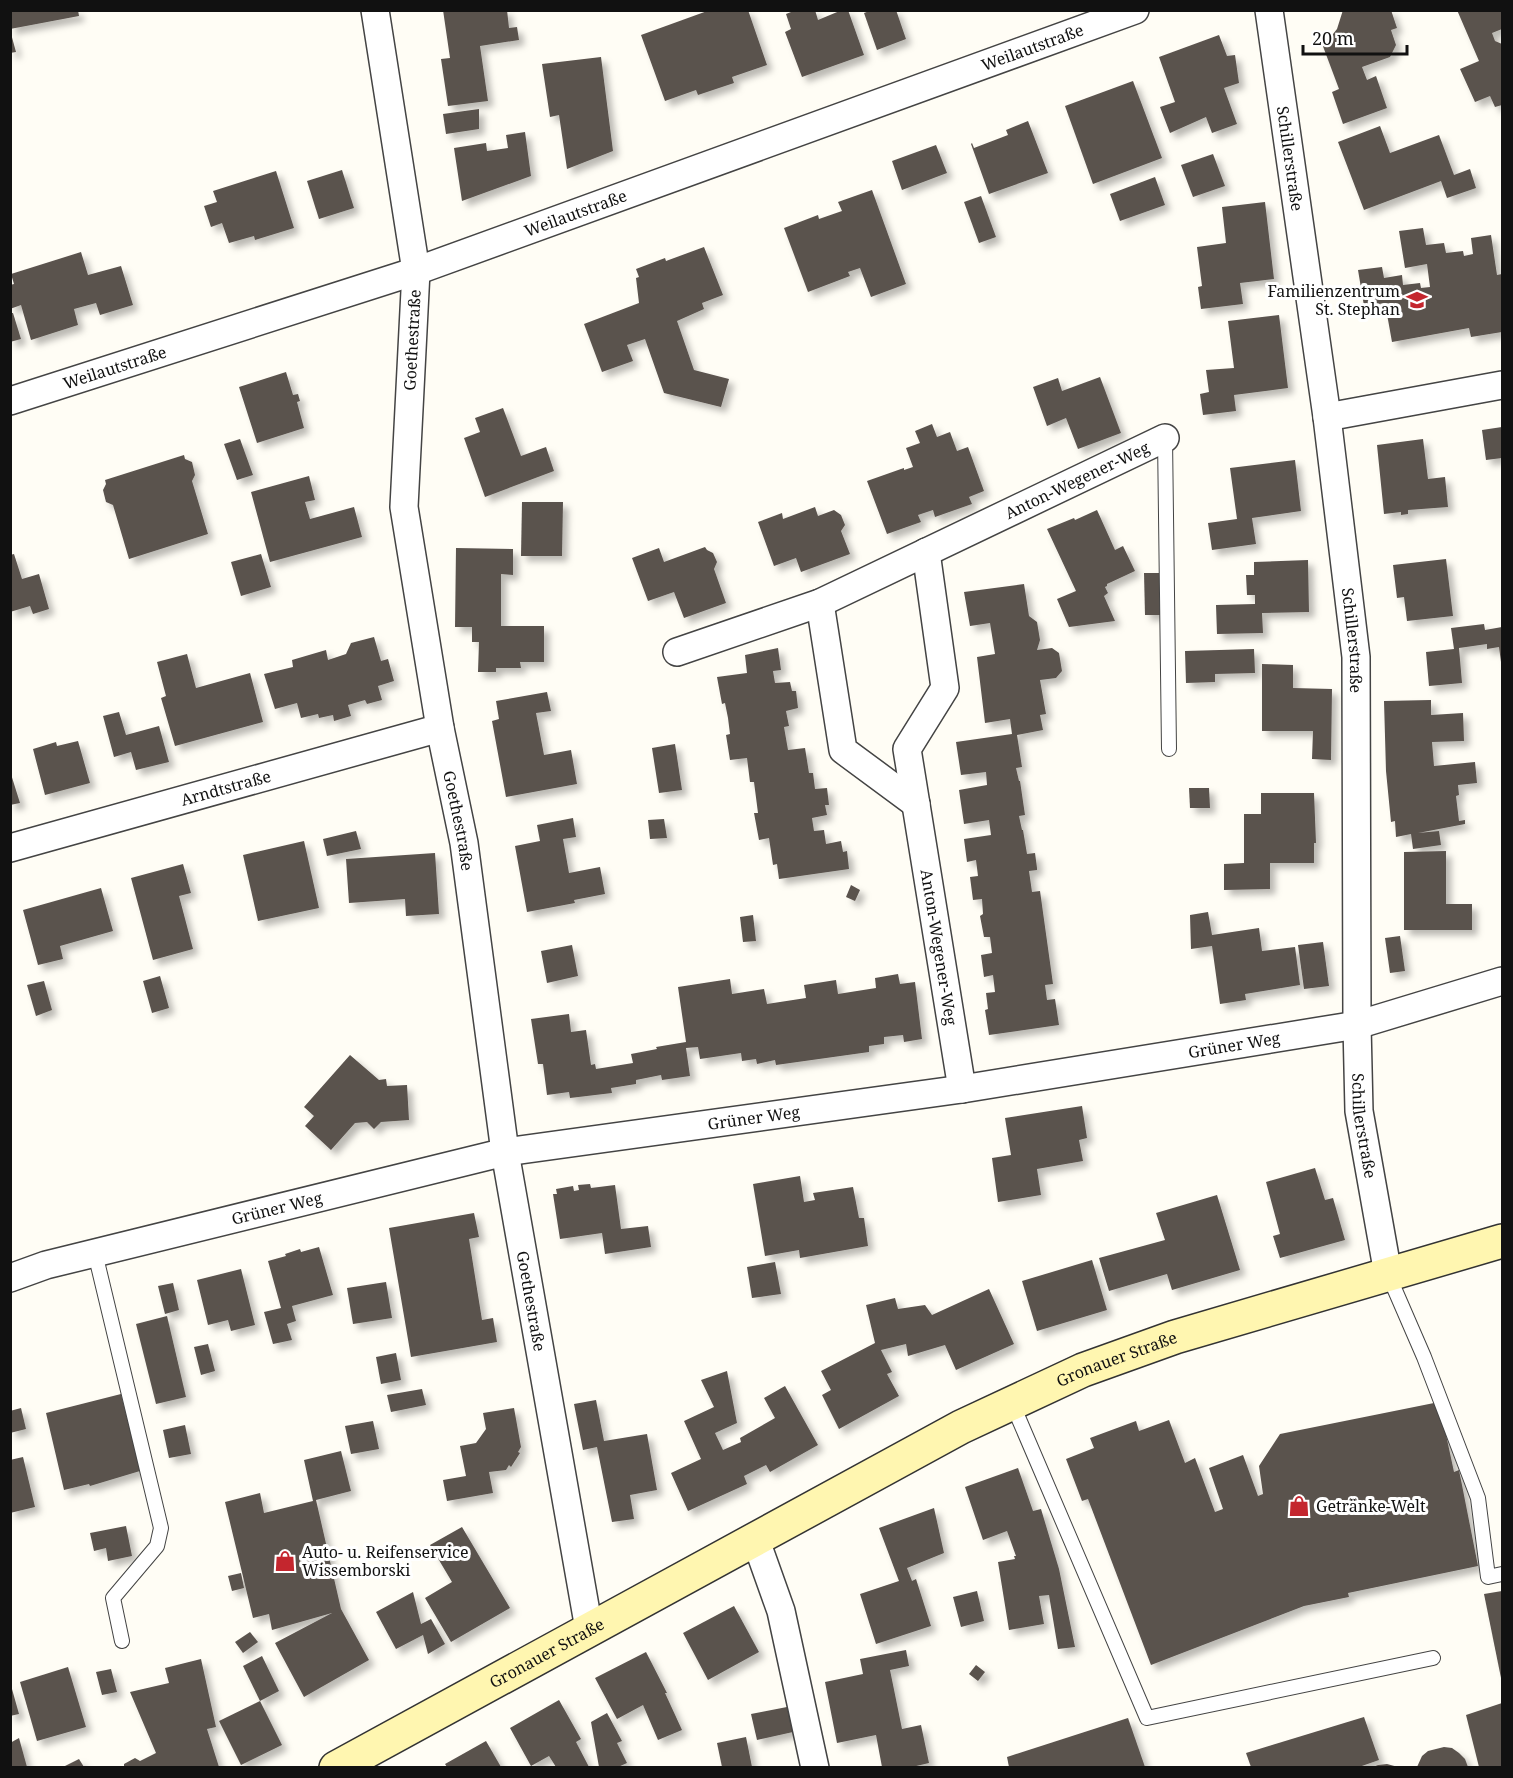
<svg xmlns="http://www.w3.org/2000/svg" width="1513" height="1778" viewBox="0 0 1513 1778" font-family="'Noto Serif',serif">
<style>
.building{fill:#5a524d;filter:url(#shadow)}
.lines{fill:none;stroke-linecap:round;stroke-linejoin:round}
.lane-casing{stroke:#444;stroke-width:16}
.street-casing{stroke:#444;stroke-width:30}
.secondary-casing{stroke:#333;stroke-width:36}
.lane{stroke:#fff;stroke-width:14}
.street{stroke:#fff;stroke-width:27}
.secondary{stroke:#fff6b0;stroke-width:33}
.labels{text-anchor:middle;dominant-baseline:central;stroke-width:6;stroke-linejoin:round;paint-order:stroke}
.street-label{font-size:16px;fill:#111;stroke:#fff}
.poi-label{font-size:16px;fill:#111;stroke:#fff;text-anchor:start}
</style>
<defs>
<filter id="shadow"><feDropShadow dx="5.5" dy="5.5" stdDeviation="3" flood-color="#0004"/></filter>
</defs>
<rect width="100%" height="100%" fill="#fffdf5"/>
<g class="building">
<polygon points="10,10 78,10 79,16 10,29"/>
<polygon points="443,10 507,10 509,28 517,27 519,40 480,46 488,101 448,106 441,59 450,58"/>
<polygon points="710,10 748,10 767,65 732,77 734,83 698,95 696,90 665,101 641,35"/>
<polygon points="796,10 815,10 818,20 842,10 848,10 864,55 802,77 785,32 791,29 786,14"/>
<polygon points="872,10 896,10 906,39 877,50 864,13"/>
<polygon points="1343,10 1391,10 1397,28 1391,30 1396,45 1390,57 1362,67 1367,80 1376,76 1387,108 1343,124 1332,92 1339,89 1321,41 1329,39 1337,29"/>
<polygon points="1457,10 1502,10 1502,29 1492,33 1495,41 1502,44 1502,105 1495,107 1490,96 1475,102 1460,69 1479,61"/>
<polygon points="10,30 16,52 10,53"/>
<polygon points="1219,35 1227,56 1235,55 1239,83 1224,88 1237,124 1212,133 1206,117 1170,133 1160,107 1175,102 1159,57"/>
<polygon points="601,57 613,151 567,169 559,115 550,117 542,64"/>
<polygon points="1133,81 1162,158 1093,184 1065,106"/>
<polygon points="479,109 479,129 446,134 443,114"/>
<polygon points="1028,121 1048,173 989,194 971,144 972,143 974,148 1008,135 1006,130"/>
<polygon points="1380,126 1390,153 1439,135 1454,175 1470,169 1476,188 1447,198 1441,181 1364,210 1338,142"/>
<polygon points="525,132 531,176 462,201 454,148 486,143 487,151 508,148 506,135"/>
<polygon points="936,145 947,173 902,190 892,161"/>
<polygon points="1213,154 1225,186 1193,197 1181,165"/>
<polygon points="342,170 354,208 319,219 307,181"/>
<polygon points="276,171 294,228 255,240 254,236 229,243 222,223 211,227 204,206 217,202 213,191"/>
<polygon points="1155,177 1165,205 1120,221 1110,194"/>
<polygon points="872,190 906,284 871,297 860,268 848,272 850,276 808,292 784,228 818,215 819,219 842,211 838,202"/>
<polygon points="981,196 996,237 979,243 964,202"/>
<polygon points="1265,202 1274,279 1240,283 1243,304 1201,309 1198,287 1202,286 1197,247 1226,243 1222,207"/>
<polygon points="1423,228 1426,245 1444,243 1446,253 1463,251 1464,256 1473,254 1471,238 1491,235 1497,275 1502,274 1502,332 1471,337 1469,328 1392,342 1385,303 1364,306 1358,270 1382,267 1384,278 1402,275 1403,285 1420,283 1421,288 1430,287 1427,264 1405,268 1399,231"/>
<polygon points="704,247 723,295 702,303 704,309 677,321 694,370 729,379 721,407 664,393 645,339 627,345 633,361 602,372 584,324 639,303 636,278 639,277 636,269 665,258 666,261"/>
<polygon points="81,252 88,275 121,266 133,305 100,315 96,303 74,309 78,325 31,340 21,305 10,309 10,285 14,284 11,274"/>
<polygon points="10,313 13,313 21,339 10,342"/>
<polygon points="1279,315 1288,388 1234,395 1236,411 1203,415 1200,394 1209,392 1206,370 1234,368 1228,321"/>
<polygon points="286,372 293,395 298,394 300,401 297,402 304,428 257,443 239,387"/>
<polygon points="1100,377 1121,433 1078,449 1066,418 1047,426 1033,387 1058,378 1062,391"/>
<polygon points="503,408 521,456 546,447 554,471 485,497 464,438 480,432 475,418"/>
<polygon points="932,424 937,437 950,432 957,451 968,447 984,491 969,497 972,504 935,517 933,510 918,515 921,522 887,534 867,481 901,469 904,468 904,470 913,467 906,448 920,443 915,431"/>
<polygon points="1502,427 1502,458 1486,460 1482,430"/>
<polygon points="240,439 253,475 237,480 224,444"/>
<polygon points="1423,439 1428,479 1445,477 1448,507 1408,510 1408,514 1401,515 1401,512 1384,514 1377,445"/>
<polygon points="184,455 185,459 192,462 195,475 192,481 208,534 129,559 113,505 106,502 103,490 106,484 105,480"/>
<polygon points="1295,460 1301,511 1252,518 1256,544 1212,550 1208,523 1237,519 1230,468"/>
<polygon points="309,476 315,500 305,502 310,519 354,507 362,537 270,562 251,492"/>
<polygon points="522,502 563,502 562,556 521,556"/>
<polygon points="815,507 818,516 834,510 841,515 845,525 841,531 850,554 801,572 796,558 774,566 758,522 782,513 783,519"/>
<polygon points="1097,510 1115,550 1123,546 1135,571 1107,584 1107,586 1105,587 1108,593 1104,596 1115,621 1069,627 1057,599 1076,591 1047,529 1074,518 1075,520"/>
<polygon points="705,547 707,550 713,553 717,562 714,569 726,603 684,618 674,592 648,601 632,558 659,548 664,562"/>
<polygon points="456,548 513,549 513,575 501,574 501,626 544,626 544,662 520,662 521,668 496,668 496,672 478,672 479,642 472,642 472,627 455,627"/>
<polygon points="14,554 22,579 39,574 49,609 33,614 30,606 10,612 10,555"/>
<polygon points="261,554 271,587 241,596 231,562"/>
<polygon points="1446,559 1453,616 1407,621 1404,597 1397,598 1393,565"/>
<polygon points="1308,560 1309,612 1262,613 1263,633 1217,634 1216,605 1255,604 1255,595 1247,595 1246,575 1254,575 1254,562"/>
<polygon points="1144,573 1159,573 1160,615 1145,615"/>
<polygon points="1024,584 1029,616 1037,622 1040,640 1037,650 1052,648 1059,653 1062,671 1056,678 1040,680 1046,714 1040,715 1043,730 1017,735 1022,767 1016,768 1019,781 1020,781 1025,815 1019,816 1022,830 1023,830 1027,854 1035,853 1037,868 1037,870 1029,871 1032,892 1040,891 1053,984 1045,985 1047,1000 1055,999 1059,1025 989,1035 985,1010 988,1009 986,993 995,992 993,975 984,977 981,955 992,953 990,937 984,937 980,916 983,914 982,899 973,900 970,877 978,876 976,860 967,862 964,839 991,835 989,820 964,824 959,790 987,785 986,772 961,775 956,742 1012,734 1010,719 985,723 977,657 995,654 990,623 970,626 964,592"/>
<polygon points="1484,624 1485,630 1502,627 1502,662 1501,662 1499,647 1487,649 1487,644 1459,648 1462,683 1429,686 1426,652 1454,649 1451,628"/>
<polygon points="374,637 381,661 388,659 394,681 378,686 382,700 367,704 365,700 348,705 351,716 334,721 333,715 319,718 318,714 301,718 297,703 275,709 264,674 293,667 292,660 326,650 328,660 346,654 351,643"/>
<polygon points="778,648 781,670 773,671 775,683 790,682 792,691 796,691 798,708 786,711 789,726 784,727 788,750 805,748 809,773 813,773 815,789 827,788 829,805 825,805 827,815 812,818 814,831 824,830 826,844 841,841 843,852 847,851 849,869 779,879 777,864 773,865 769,838 759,840 754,813 758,813 754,782 750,782 747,758 730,760 726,735 730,734 728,718 725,703 722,704 717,677 747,673 745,655"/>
<polygon points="1254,649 1255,673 1215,674 1215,682 1186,683 1185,651"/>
<polygon points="187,654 196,688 250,673 263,722 175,746 161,698 166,696 157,662"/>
<polygon points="1262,664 1293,665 1293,688 1332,689 1331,760 1312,759 1313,731 1262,731"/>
<polygon points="547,692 551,711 536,713 544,755 571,750 577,784 506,797 492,721 499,719 496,701"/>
<polygon points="1431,700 1431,715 1463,713 1464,741 1432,742 1434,766 1475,762 1477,783 1458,785 1459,795 1456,796 1459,821 1465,820 1465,824 1418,833 1439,831 1441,845 1413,849 1411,834 1396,837 1395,821 1391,822 1386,771 1384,701"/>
<polygon points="119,712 126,735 159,726 169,762 136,770 131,752 114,757 103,716"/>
<polygon points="78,741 90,783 45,795 33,749 56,742 57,746"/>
<polygon points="675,744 682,790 659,793 652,748"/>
<polygon points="10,771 20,803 10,805"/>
<polygon points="1189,788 1209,788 1210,808 1190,808"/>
<polygon points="1261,793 1314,793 1316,843 1314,843 1314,863 1270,863 1270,889 1224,890 1224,864 1244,863 1244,814 1261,814"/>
<polygon points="573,818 576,837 563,839 569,873 600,867 605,894 574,900 575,903 527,912 515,846 540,841 537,825"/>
<polygon points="664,819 667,838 650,839 648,820"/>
<polygon points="356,831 361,849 327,856 323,839"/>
<polygon points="304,841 319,908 258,921 243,855"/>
<polygon points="1446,851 1446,904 1472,904 1472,930 1404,930 1404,852"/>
<polygon points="435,853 439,914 406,916 405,899 349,903 346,859"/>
<polygon points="183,864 191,893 179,896 193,949 153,960 131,878"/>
<polygon points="851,885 860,890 855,901 846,897"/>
<polygon points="101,888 113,931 60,946 63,959 38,965 23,910"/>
<polygon points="1208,912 1212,935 1259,928 1262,951 1295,947 1300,985 1245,994 1246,1000 1220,1004 1212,946 1191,949 1190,915"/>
<polygon points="753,915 756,941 743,942 740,917"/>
<polygon points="1400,936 1405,971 1390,973 1385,938"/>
<polygon points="1323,942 1329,986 1304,989 1298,945"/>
<polygon points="572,945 578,976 547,983 541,951"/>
<polygon points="898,974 900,984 915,982 922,1039 904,1042 903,1035 884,1037 884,1044 869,1046 869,1052 776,1065 775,1060 757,1064 756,1059 742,1061 741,1053 700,1059 698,1047 686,1048 690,1076 662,1080 661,1075 636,1080 636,1084 611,1088 612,1093 570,1098 569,1092 547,1095 543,1064 538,1064 531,1019 569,1014 571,1032 586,1030 591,1065 595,1064 596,1069 633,1063 631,1054 657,1049 656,1047 686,1042 678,987 730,979 732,994 764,989 767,1004 806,998 804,985 836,980 838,994 876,988 875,978"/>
<polygon points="160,976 169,1008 152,1013 143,981"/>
<polygon points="44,981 52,1010 36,1016 27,985"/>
<polygon points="350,1055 379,1080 386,1079 387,1086 407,1085 409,1120 381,1122 374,1129 367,1122 355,1123 331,1150 305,1126 314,1116 304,1107"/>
<polygon points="1082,1106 1087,1138 1079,1140 1083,1161 1037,1169 1041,1195 998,1202 992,1158 1011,1155 1005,1118"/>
<polygon points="1315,1168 1325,1200 1333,1198 1345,1240 1280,1258 1273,1236 1280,1234 1266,1182"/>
<polygon points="800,1176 804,1202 815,1200 813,1193 853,1187 859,1218 864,1218 868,1246 800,1258 799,1250 765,1256 753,1184"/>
<polygon points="590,1184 591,1188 615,1185 621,1229 648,1226 651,1247 605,1254 602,1233 560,1239 553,1194 557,1194 556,1189 573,1186 574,1191 579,1190 578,1185"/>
<polygon points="1217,1195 1240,1270 1172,1290 1167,1274 1109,1291 1099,1258 1165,1240 1156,1213"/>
<polygon points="474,1213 479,1237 469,1239 482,1320 493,1318 497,1342 411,1357 389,1228"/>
<polygon points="319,1247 333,1295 292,1306 296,1321 287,1324 292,1340 273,1344 264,1312 281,1308 268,1261 286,1256 285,1254 300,1249 301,1252"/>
<polygon points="1092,1260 1107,1310 1037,1331 1022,1281"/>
<polygon points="775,1262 781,1294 752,1298 747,1267"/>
<polygon points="241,1269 255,1325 231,1331 228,1320 208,1325 197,1280"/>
<polygon points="386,1282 392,1318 353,1324 347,1288"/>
<polygon points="173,1283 179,1310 165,1314 158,1286"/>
<polygon points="989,1289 1014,1344 956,1370 945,1345 908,1356 906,1344 881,1350 892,1372 887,1374 899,1396 839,1429 822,1395 831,1390 821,1371 875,1343 866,1305 895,1298 898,1309 925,1305 932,1315"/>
<polygon points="167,1316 186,1397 156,1404 136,1324"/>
<polygon points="208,1344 215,1371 201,1375 194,1347"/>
<polygon points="396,1353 401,1380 381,1384 376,1357"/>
<polygon points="727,1371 737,1423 715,1433 723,1450 741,1442 740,1438 775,1418 764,1398 785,1386 818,1445 770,1472 766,1465 744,1476 747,1484 688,1511 671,1473 701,1459 684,1421 714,1407 701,1380"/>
<polygon points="422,1389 426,1405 391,1412 387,1395"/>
<polygon points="121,1394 140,1471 90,1486 89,1484 64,1490 46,1413"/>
<polygon points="596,1400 604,1441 647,1434 657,1490 630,1495 634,1519 612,1522 597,1447 583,1450 574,1404"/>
<polygon points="1439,1402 1454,1472 1459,1470 1478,1566 1348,1593 1349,1597 1304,1606 1151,1665 1088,1499 1082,1501 1066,1459 1094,1448 1090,1438 1136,1421 1139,1431 1169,1420 1185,1463 1195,1458 1215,1512 1223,1509 1209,1468 1243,1455 1258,1496 1263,1494 1259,1466 1280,1434"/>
<polygon points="21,1408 26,1429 10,1433 10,1411"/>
<polygon points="514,1408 521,1447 518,1452 520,1453 511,1467 509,1465 506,1470 489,1472 493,1493 447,1501 443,1480 466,1476 460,1446 476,1443 486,1429 483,1413"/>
<polygon points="373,1421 379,1449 351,1454 345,1426"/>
<polygon points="185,1425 191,1454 169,1458 163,1430"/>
<polygon points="341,1451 351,1491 316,1500 341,1609 369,1660 304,1697 275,1643 332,1613 272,1630 269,1614 253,1618 225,1502 260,1493 264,1513 313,1501 304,1460"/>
<polygon points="23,1457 35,1507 10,1513 10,1460"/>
<polygon points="1018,1468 1033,1511 1041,1509 1059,1569 1075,1647 1058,1649 1049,1595 1039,1596 1044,1624 1009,1630 998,1562 1015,1559 1014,1556 1016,1556 1007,1531 983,1540 965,1487"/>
<polygon points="934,1508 944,1553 907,1568 912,1581 916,1579 931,1626 876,1644 860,1594 899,1581 879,1528"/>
<polygon points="126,1526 132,1556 108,1561 106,1548 94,1551 90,1533"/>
<polygon points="462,1527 510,1608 451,1642 425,1598 452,1582 430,1545"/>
<polygon points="241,1573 244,1588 232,1591 228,1576"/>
<polygon points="977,1591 984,1621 961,1627 953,1597"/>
<polygon points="1502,1591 1502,1678 1501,1678 1484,1594"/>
<polygon points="413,1592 421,1624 431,1619 445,1644 428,1654 423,1635 396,1649 376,1612"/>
<polygon points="734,1606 759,1652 708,1680 683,1633"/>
<polygon points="250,1632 258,1642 243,1653 235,1642"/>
<polygon points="906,1650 909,1666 890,1670 902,1729 921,1725 929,1763 912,1767 882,1767 876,1735 837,1743 825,1682 863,1674 860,1659"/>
<polygon points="646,1652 667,1693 665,1693 682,1730 658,1740 643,1705 617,1719 595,1678"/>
<polygon points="262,1656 279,1691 260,1701 243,1666"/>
<polygon points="201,1659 216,1727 207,1729 219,1767 124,1767 124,1764 135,1758 140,1761 156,1753 130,1692 169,1683 165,1668"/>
<polygon points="976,1665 985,1672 978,1681 969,1674"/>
<polygon points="68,1667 86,1727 37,1741 20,1682"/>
<polygon points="111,1669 117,1692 102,1695 96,1672"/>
<polygon points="10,1682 19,1714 10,1716"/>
<polygon points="559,1700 581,1739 576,1742 589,1767 556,1767 549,1756 531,1766 510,1728"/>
<polygon points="260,1701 282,1745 241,1765 219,1721"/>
<polygon points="1502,1703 1502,1767 1479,1767 1466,1715"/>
<polygon points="787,1707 793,1732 757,1740 751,1714"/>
<polygon points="607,1713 622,1741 617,1743 627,1763 618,1767 599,1767 591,1722"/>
<polygon points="1364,1717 1379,1760 1359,1767 1251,1767 1246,1753"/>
<polygon points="1128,1718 1145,1767 1009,1767 1007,1757"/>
<polygon points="746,1737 752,1767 722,1767 717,1743"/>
<polygon points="19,1738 27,1767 10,1767 10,1743"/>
<polygon points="486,1741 501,1767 447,1767 445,1764"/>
<polygon points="1444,1747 1452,1748 1459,1753 1465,1759 1468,1767 1417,1767 1422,1756 1428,1751"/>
<polygon points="79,1759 84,1767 63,1767"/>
<polygon points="1387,1764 1398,1767 1373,1767 1378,1765"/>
</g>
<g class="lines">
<defs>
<g id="lane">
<polyline points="1165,438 1169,749"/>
<polyline points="95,1253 161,1528 157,1546 113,1598 122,1641"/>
<polyline points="1388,1274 1424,1357 1478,1498 1488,1577 1502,1574"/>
<polyline points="1012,1403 1147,1718 1433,1658"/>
</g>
<g id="street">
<path id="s1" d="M375 10 416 271 404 507 440 728 464 843 505 1152 589 1629"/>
<path id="s2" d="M1269 10 1327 417 1356 657 1357 1025 1359 1111 1388 1274"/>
<path id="s3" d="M10 401 416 271 1135 10"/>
<polyline points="1327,417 1502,385"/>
<path id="s4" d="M926 552 945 688 907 749 962 1089"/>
<polyline points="820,603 843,750 916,804"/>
<path id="s5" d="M677 652 820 603 1165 438"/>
<path id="s6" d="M10 848 440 728"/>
<path id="s7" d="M10 1278 46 1265 505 1152 962 1089 1357 1025 1502 981"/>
<polyline points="755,1538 781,1611 815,1768"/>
</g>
<g id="secondary">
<path id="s8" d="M336 1768 961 1427 1083 1370 1175 1337 1502 1241"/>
</g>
</defs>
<use href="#lane" class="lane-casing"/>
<use href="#street" class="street-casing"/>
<use href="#secondary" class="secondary-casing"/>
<use href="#lane" class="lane"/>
<use href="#street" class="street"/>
<use href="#secondary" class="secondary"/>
</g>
<defs>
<symbol id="school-bare" viewBox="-9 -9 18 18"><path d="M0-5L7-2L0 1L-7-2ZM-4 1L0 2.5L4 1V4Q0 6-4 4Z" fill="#c4262e" stroke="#fff" stroke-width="2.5" paint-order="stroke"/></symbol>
<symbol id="shop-bare" viewBox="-9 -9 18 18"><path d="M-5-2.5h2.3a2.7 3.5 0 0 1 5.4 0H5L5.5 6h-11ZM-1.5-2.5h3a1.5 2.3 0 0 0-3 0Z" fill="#c4262e" stroke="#fff" stroke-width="2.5" paint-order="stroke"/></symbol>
</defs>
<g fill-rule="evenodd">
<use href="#school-bare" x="1402" y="285" width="30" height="30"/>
<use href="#shop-bare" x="1284" y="1491" width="30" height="30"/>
<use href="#shop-bare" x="270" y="1546" width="30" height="30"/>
</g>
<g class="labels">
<g class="street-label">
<text stroke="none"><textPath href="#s3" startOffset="1082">Weilautstraße</textPath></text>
<text stroke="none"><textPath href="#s2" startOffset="150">Schillerstraße</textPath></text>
<text stroke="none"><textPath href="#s3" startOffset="596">Weilautstraße</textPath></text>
<text transform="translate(412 340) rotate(-87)">Goethestraße</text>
<text stroke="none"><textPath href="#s3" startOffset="110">Weilautstraße</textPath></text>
<text stroke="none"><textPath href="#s5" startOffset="436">Anton-Wegener-Weg</textPath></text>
<text stroke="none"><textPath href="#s2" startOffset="636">Schillerstraße</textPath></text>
<text stroke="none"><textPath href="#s6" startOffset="224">Arndtstraße</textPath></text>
<text stroke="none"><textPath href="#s1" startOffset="819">Goethestraße</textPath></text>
<text stroke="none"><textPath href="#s4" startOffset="410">Anton-Wegener-Weg</textPath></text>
<text stroke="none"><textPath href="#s7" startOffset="1248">Grüner Weg</textPath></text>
<text stroke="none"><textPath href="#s7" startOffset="762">Grüner Weg</textPath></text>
<text stroke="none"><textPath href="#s2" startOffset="1122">Schillerstraße</textPath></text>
<text stroke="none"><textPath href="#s7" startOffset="276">Grüner Weg</textPath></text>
<text stroke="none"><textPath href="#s1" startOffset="1305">Goethestraße</textPath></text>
<text stroke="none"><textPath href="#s8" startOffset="882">Gronauer Straße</textPath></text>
<text stroke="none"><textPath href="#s8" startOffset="240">Gronauer Straße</textPath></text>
</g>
<g class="poi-label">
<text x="1400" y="291" text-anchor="end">Familienzentrum<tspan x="1400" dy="18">St. Stephan</tspan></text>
<text x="1316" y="1506">Getränke-Welt</text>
<text x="302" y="1552">Auto- u. Reifenservice<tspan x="302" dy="18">Wissemborski</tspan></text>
</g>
</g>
<rect width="1513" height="1778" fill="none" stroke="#111111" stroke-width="24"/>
<path d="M1303 45v9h104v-9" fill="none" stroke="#111111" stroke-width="3"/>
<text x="1312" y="45" font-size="18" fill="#111111" stroke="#ffffff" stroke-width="4.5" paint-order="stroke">20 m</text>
</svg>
